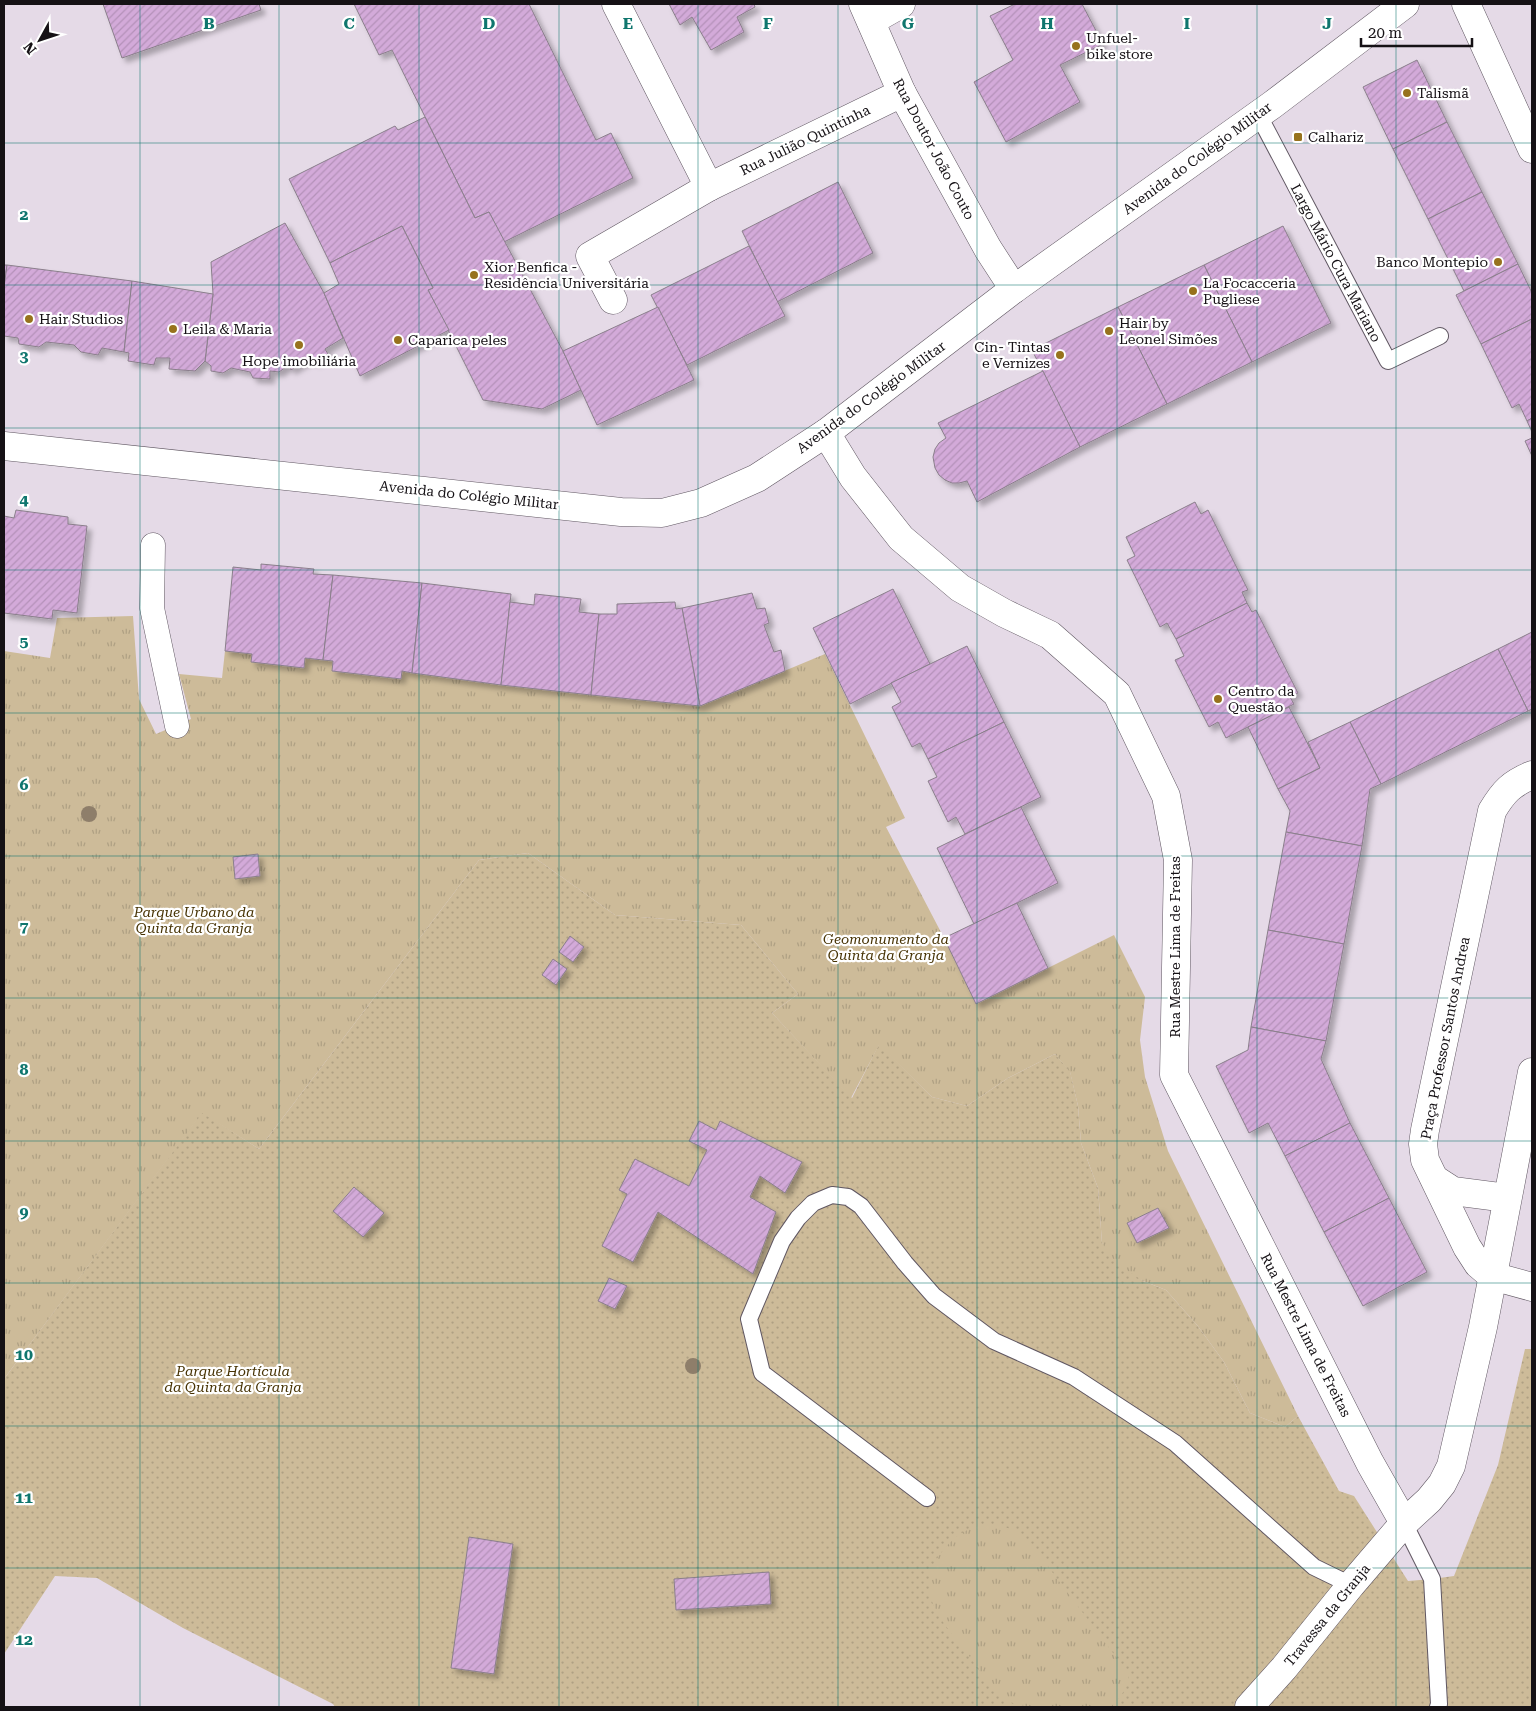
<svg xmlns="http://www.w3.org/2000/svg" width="1536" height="1711" viewBox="0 0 1536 1711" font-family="'Roboto Serif',serif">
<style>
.grass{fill:url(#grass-dots)}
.park{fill:url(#park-tufts)}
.building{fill:url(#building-hatch);stroke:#8a7f8b;filter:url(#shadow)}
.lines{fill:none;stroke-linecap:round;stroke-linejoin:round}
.service-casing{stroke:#605762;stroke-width:18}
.pedestrian-casing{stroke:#605762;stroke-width:25}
.minor-casing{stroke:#605762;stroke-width:29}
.tertiary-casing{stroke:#605762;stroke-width:29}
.service{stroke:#fff;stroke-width:16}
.pedestrian{stroke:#fff;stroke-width:24}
.minor{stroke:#fff;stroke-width:28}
.tertiary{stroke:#fff;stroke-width:28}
.tree{fill:#8e7e6a}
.grid{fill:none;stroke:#0f766e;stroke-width:1;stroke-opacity:0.55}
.poi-dot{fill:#97721d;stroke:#fff;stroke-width:2}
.labels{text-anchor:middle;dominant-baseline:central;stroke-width:4.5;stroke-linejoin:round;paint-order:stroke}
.poi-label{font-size:14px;fill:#151115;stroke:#fff;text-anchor:start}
.street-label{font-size:14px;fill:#151115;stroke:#fff}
.park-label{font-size:14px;font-style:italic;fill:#473304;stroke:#fff}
.grid-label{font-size:16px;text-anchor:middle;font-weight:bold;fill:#0f766e;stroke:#fff;stroke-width:4.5;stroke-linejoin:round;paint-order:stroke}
</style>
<defs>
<pattern id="grass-dots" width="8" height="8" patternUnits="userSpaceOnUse" patternTransform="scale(1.25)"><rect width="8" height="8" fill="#cdbb99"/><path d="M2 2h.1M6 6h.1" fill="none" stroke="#afa083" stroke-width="1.8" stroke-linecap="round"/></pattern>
<pattern id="park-tufts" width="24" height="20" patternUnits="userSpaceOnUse" patternTransform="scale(1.25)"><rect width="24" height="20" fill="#cdbb99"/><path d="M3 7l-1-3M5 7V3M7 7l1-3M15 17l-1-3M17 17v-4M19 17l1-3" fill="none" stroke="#afa083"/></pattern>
<pattern id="building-hatch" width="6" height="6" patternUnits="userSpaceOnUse" patternTransform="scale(1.25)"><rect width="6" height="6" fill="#d3aad9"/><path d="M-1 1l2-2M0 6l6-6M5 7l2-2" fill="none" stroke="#b491b9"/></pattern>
<filter id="shadow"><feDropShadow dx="4.5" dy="4.5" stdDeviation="2.5" flood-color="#0004"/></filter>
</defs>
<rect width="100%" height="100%" fill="#e5dae7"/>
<polygon class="grass" points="528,853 615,915 741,925 798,994 772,1013 852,1098 879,1044 932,1097 967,1106 1008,1078 1055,1054 1070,1071 1078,1106 1081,1143 1098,1188 1102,1243 1143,1281 1166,1290 1197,1325 1224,1362 1250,1413 1285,1427 1298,1416 1339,1491 1354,1496 1408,1581 1432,1579 1454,1576 1498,1465 1525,1349 1532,1349 1532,1707 335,1707 333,1704 183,1628 97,1578 55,1576 4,1654 4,1379 202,1112 259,1149 479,860"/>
<g class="park">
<polygon points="133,616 139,699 156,734 191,719 179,674 222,678 225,651 252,654 252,662 304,668 305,658 333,661 332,671 400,679 402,671 501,685 700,706 825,654 905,818 886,827 944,938 976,1004 1114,935 1145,997 1140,1040 1145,1077 1168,1151 1298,1416 1285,1427 1250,1413 1224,1362 1197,1325 1166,1290 1143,1281 1116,1263 1102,1243 1098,1188 1081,1143 1078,1106 1070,1072 1055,1054 1008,1078 967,1106 932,1097 879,1045 851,1098 772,1013 798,994 741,925 615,915 528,853 479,860 259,1149 202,1113 4,1379 4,651 50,658 57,618"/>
<path d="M987 1524C1005 1524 1018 1532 1031 1544L1128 1673C1131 1686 1119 1697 1112 1707 1087 1707 1032 1711 1010 1702 993 1694 981 1672 970 1657 943 1621 908 1591 945 1548 957 1534 969 1527 987 1524Z"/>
</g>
<g class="building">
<polygon points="103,4 259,4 261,10 122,58"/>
<polygon points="354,4 529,4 596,140 611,133 633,178 504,242 489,212 475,218 392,50 379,55"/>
<polygon points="669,4 754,4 755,7 737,17 744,32 711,50 692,17 680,25"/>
<polygon points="1015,4 1082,4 1103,44 1060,65 1080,102 1006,142 974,82 1013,60 990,16"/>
<polygon points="1417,60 1447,122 1393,149 1363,87"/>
<polygon points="425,117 475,218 489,212 563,351 581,390 542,409 483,400 428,290 433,288 402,226 330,263 289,179 395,126 398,130"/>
<polygon points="1447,122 1482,192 1428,219 1393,149"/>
<polygon points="838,182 873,253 777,302 742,231"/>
<polygon points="1482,192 1518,264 1464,291 1428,219"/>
<polygon points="285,223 324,293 343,338 325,349 328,354 315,362 312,357 291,370 289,365 279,372 270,371 270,379 253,378 250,372 231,368 223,373 211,371 211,366 205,361 213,294 211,262"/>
<polygon points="402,226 433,288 428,290 449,330 360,376 324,293 339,284 330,263"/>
<polygon points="1283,226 1331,323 1252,362 1204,265"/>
<polygon points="749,246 785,316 687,365 651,295"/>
<polygon points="1518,264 1532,293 1532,319 1481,344 1456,295"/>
<polygon points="4,265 7,265 4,287"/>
<polygon points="7,265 132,281 124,352 102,348 98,355 81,352 74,345 46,342 39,347 19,344 18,338 4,336 4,287"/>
<polygon points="1204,265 1252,362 1167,404 1118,307"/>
<polygon points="132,281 213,294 205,361 195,371 169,369 170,358 156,358 154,365 128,361 129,353 124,352"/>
<polygon points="658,307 694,380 597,425 563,351"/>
<polygon points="1118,307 1167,404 1080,447 1032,350"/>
<polygon points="1532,319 1532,418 1527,421 1519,404 1512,408 1481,344"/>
<polygon points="1043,371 1080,447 977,502 967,481 959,483 952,483 945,480 939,475 935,468 933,457 935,449 939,443 946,438 938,423"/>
<polygon points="1532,418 1532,432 1527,421"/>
<polygon points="1532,438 1532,456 1525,441"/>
<polygon points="1195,502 1201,514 1208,510 1248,590 1242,592 1247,603 1176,639 1167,623 1160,627 1127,560 1135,556 1126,537"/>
<polygon points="16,510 68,517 68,524 87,526 77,613 53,610 52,619 4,613 4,516 14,518"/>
<polygon points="261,564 314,569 313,574 333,575 323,660 305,658 304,668 251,662 252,654 225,651 233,567 261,570"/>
<polygon points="333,575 422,583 412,673 402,671 401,679 332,671 333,661 323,660"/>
<polygon points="422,583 511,594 501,685 412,673"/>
<polygon points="893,589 930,664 850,704 813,628"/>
<polygon points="752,593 757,609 765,608 769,623 764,625 774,652 781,650 785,671 700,706 682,608"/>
<polygon points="535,594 581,599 579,612 599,614 591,695 501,685 510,602 534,605"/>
<polygon points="675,602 676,609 682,608 700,706 591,695 599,614 617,614 617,604"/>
<polygon points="1247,603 1252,612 1256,610 1298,693 1290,697 1294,704 1226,738 1218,722 1209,727 1175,660 1184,656 1176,639"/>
<polygon points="1532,632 1532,709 1528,711 1498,649"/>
<polygon points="967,646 1004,722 928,759 920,743 912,747 892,707 901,702 891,683"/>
<polygon points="1498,649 1528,711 1381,784 1350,722"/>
<polygon points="1289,707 1320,768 1278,789 1248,727"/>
<polygon points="1004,722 1041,797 965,834 956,817 948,822 928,781 937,777 928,759"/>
<polygon points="1350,722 1381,784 1370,789 1362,846 1286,832 1290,811 1278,789 1320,768 1308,742"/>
<polygon points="1021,807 1058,883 974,924 937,848"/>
<polygon points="1286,832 1362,846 1344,944 1268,930"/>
<polygon points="258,854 260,876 235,879 233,857"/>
<polygon points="1017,903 1048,968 976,1004 944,938"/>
<polygon points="1268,930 1344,944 1326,1041 1251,1027"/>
<polygon points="570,936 584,947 573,962 559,952"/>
<polygon points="553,959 567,969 556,985 542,975"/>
<polygon points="1251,1027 1326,1041 1321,1059 1350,1123 1285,1156 1268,1123 1249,1133 1216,1066 1248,1050"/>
<polygon points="699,1121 716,1130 720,1121 802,1162 785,1193 760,1176 750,1197 776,1212 753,1274 658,1212 633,1262 602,1246 627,1194 619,1190 635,1159 689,1186 707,1150 689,1141"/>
<polygon points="1350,1123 1389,1198 1324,1232 1285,1156"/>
<polygon points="354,1187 384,1213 363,1237 333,1211"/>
<polygon points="1389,1198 1427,1272 1363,1306 1324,1232"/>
<polygon points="1158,1208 1169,1228 1137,1243 1127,1223"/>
<polygon points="609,1278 627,1286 615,1309 598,1301"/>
<polygon points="469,1537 513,1544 494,1674 451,1668"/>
<polygon points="769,1572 771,1604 676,1610 674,1579"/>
</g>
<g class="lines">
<defs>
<g id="service">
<polyline points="1258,114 1388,361 1440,336"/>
<polyline points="927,1498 762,1373 749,1319 782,1241 798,1218 813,1203 832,1195 848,1197 861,1206 905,1263 934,1296 994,1341 1074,1377 1175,1443 1314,1567 1351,1585"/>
<polyline points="1404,1523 1432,1579 1439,1704 1438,1707"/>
</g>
<polyline id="pedestrian" points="153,545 152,608 177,726"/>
<g id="minor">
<polyline points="616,4 709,187 902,93"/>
<polyline points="863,4 902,93 988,249 1014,289"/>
<polyline points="871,21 901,4"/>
<polyline points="613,300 590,256 709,187"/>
<polyline points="826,433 853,477 901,538 960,588 1004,613 1050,635 1117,694 1166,796 1178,860 1174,1075 1370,1463 1404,1523"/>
<path d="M1532 775C1511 784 1504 791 1492 811L1425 1130 1423 1144 1425 1160 1467 1247 1478 1264 1492 1276 1532 1287"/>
<polyline points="1436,1180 1453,1191 1507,1198"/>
<polyline points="1249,1707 1284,1668 1351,1585 1404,1523 1429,1500 1442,1484 1451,1466 1483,1327 1532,1072"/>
</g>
<g id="tertiary">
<polyline points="1466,4 1532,149"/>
<polyline points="4,446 621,512 662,513 701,503 757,478 826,433 1014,289 1272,105 1405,4"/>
</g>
</defs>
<use href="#service" class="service-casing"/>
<use href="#pedestrian" class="pedestrian-casing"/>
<use href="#minor" class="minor-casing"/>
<use href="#tertiary" class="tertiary-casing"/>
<use href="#service" class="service"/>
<use href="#pedestrian" class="pedestrian"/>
<use href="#minor" class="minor"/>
<use href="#tertiary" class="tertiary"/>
</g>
<g class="tree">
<circle cx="89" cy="814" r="8"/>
<circle cx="693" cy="1366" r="8"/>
</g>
<path class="grid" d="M140 4V1707M279 4V1707M419 4V1707M559 4V1707M698 4V1707M838 4V1707M977 4V1707M1117 4V1707M1257 4V1707M1396 4V1707M4 143H1532M4 285H1532M4 428H1532M4 570H1532M4 713H1532M4 856H1532M4 998H1532M4 1141H1532M4 1283H1532M4 1426H1532M4 1568H1532"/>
<g class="poi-dot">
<circle cx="1076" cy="46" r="5"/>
<circle cx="1407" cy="93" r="5"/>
<rect x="1293" y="132" width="10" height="10" rx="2.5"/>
<circle cx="1498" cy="262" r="5"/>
<circle cx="474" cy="275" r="5"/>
<circle cx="1193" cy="291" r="5"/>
<circle cx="29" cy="319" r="5"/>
<circle cx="173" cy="329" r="5"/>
<circle cx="1109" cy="331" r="5"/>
<circle cx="398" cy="340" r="5"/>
<circle cx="299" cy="345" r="5"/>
<circle cx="1060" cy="355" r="5"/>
<circle cx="1218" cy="699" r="5"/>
</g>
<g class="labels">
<g class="poi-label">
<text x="1086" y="38">Unfuel-<tspan x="1086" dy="16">bike store</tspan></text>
<text x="1417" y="93">Talismã</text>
<text x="1308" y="137">Calhariz</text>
<text x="1488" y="262" text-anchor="end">Banco Montepio</text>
<text x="484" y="267">Xior Benfica -<tspan x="484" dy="16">Residência Universitária</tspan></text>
<text x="1203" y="283">La Focacceria<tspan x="1203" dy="16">Pugliese</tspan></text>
<text x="39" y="319">Hair Studios</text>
<text x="1119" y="323">Hair by<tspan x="1119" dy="16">Leonel Simões</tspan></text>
<text x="183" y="329">Leila &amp; Maria</text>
<text x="408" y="340">Caparica peles</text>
<text x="1050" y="347" text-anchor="end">Cin- Tintas<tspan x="1050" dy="16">e Vernizes</tspan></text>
<text x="299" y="361" text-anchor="middle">Hope imobiliária</text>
<text x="1228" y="691">Centro da<tspan x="1228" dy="16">Questão</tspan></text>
</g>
<g class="street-label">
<text transform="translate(805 140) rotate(-26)">Rua Julião Quintinha</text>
<text transform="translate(934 149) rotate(62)">Rua Doutor João Couto</text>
<text transform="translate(1197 158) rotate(-36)">Avenida do Colégio Militar</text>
<text transform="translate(1336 263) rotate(62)">Largo Mário Cura Mariano</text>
<text transform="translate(871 397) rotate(-36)">Avenida do Colégio Militar</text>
<text transform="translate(469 495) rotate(6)">Avenida do Colégio Militar</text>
<text transform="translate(1175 947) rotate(-90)">Rua Mestre Lima de Freitas</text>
<text transform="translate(1445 1038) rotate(-79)">Praça Professor Santos Andrea</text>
<text transform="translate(1306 1335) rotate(63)">Rua Mestre Lima de Freitas</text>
<text transform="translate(1327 1615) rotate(-51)">Travessa da Granja</text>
</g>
<g class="park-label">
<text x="194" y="912">Parque Urbano da<tspan x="194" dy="16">Quinta da Granja</tspan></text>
<text x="886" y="939">Geomonumento da<tspan x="886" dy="16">Quinta da Granja</tspan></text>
<text x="233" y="1371">Parque Hortícula<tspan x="233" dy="16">da Quinta da Granja</tspan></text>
</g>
</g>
<g class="grid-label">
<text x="209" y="29">B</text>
<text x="349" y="29">C</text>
<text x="489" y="29">D</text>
<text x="628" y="29">E</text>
<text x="768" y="29">F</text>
<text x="908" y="29">G</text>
<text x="1047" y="29">H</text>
<text x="1187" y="29">I</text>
<text x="1327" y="29">J</text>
<text x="24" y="220">2</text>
<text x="24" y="362">3</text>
<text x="24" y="505">4</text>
<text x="24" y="647">5</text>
<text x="24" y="790">6</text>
<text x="24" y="932">7</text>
<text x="24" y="1075">8</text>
<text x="24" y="1218">9</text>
<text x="24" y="1360">10</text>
<text x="24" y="1503">11</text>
<text x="24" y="1645">12</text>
</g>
<rect width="1536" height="1711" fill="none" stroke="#151115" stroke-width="10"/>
<g transform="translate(40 40) rotate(230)" stroke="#ffffff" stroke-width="4" paint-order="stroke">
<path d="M0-4L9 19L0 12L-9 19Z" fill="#151115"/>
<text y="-8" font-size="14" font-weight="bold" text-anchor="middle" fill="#151115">N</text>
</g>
<path d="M1361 38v8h111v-8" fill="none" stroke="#151115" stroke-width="2.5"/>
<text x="1368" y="38" font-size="15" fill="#151115" stroke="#ffffff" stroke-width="4" paint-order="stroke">20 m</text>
</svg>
